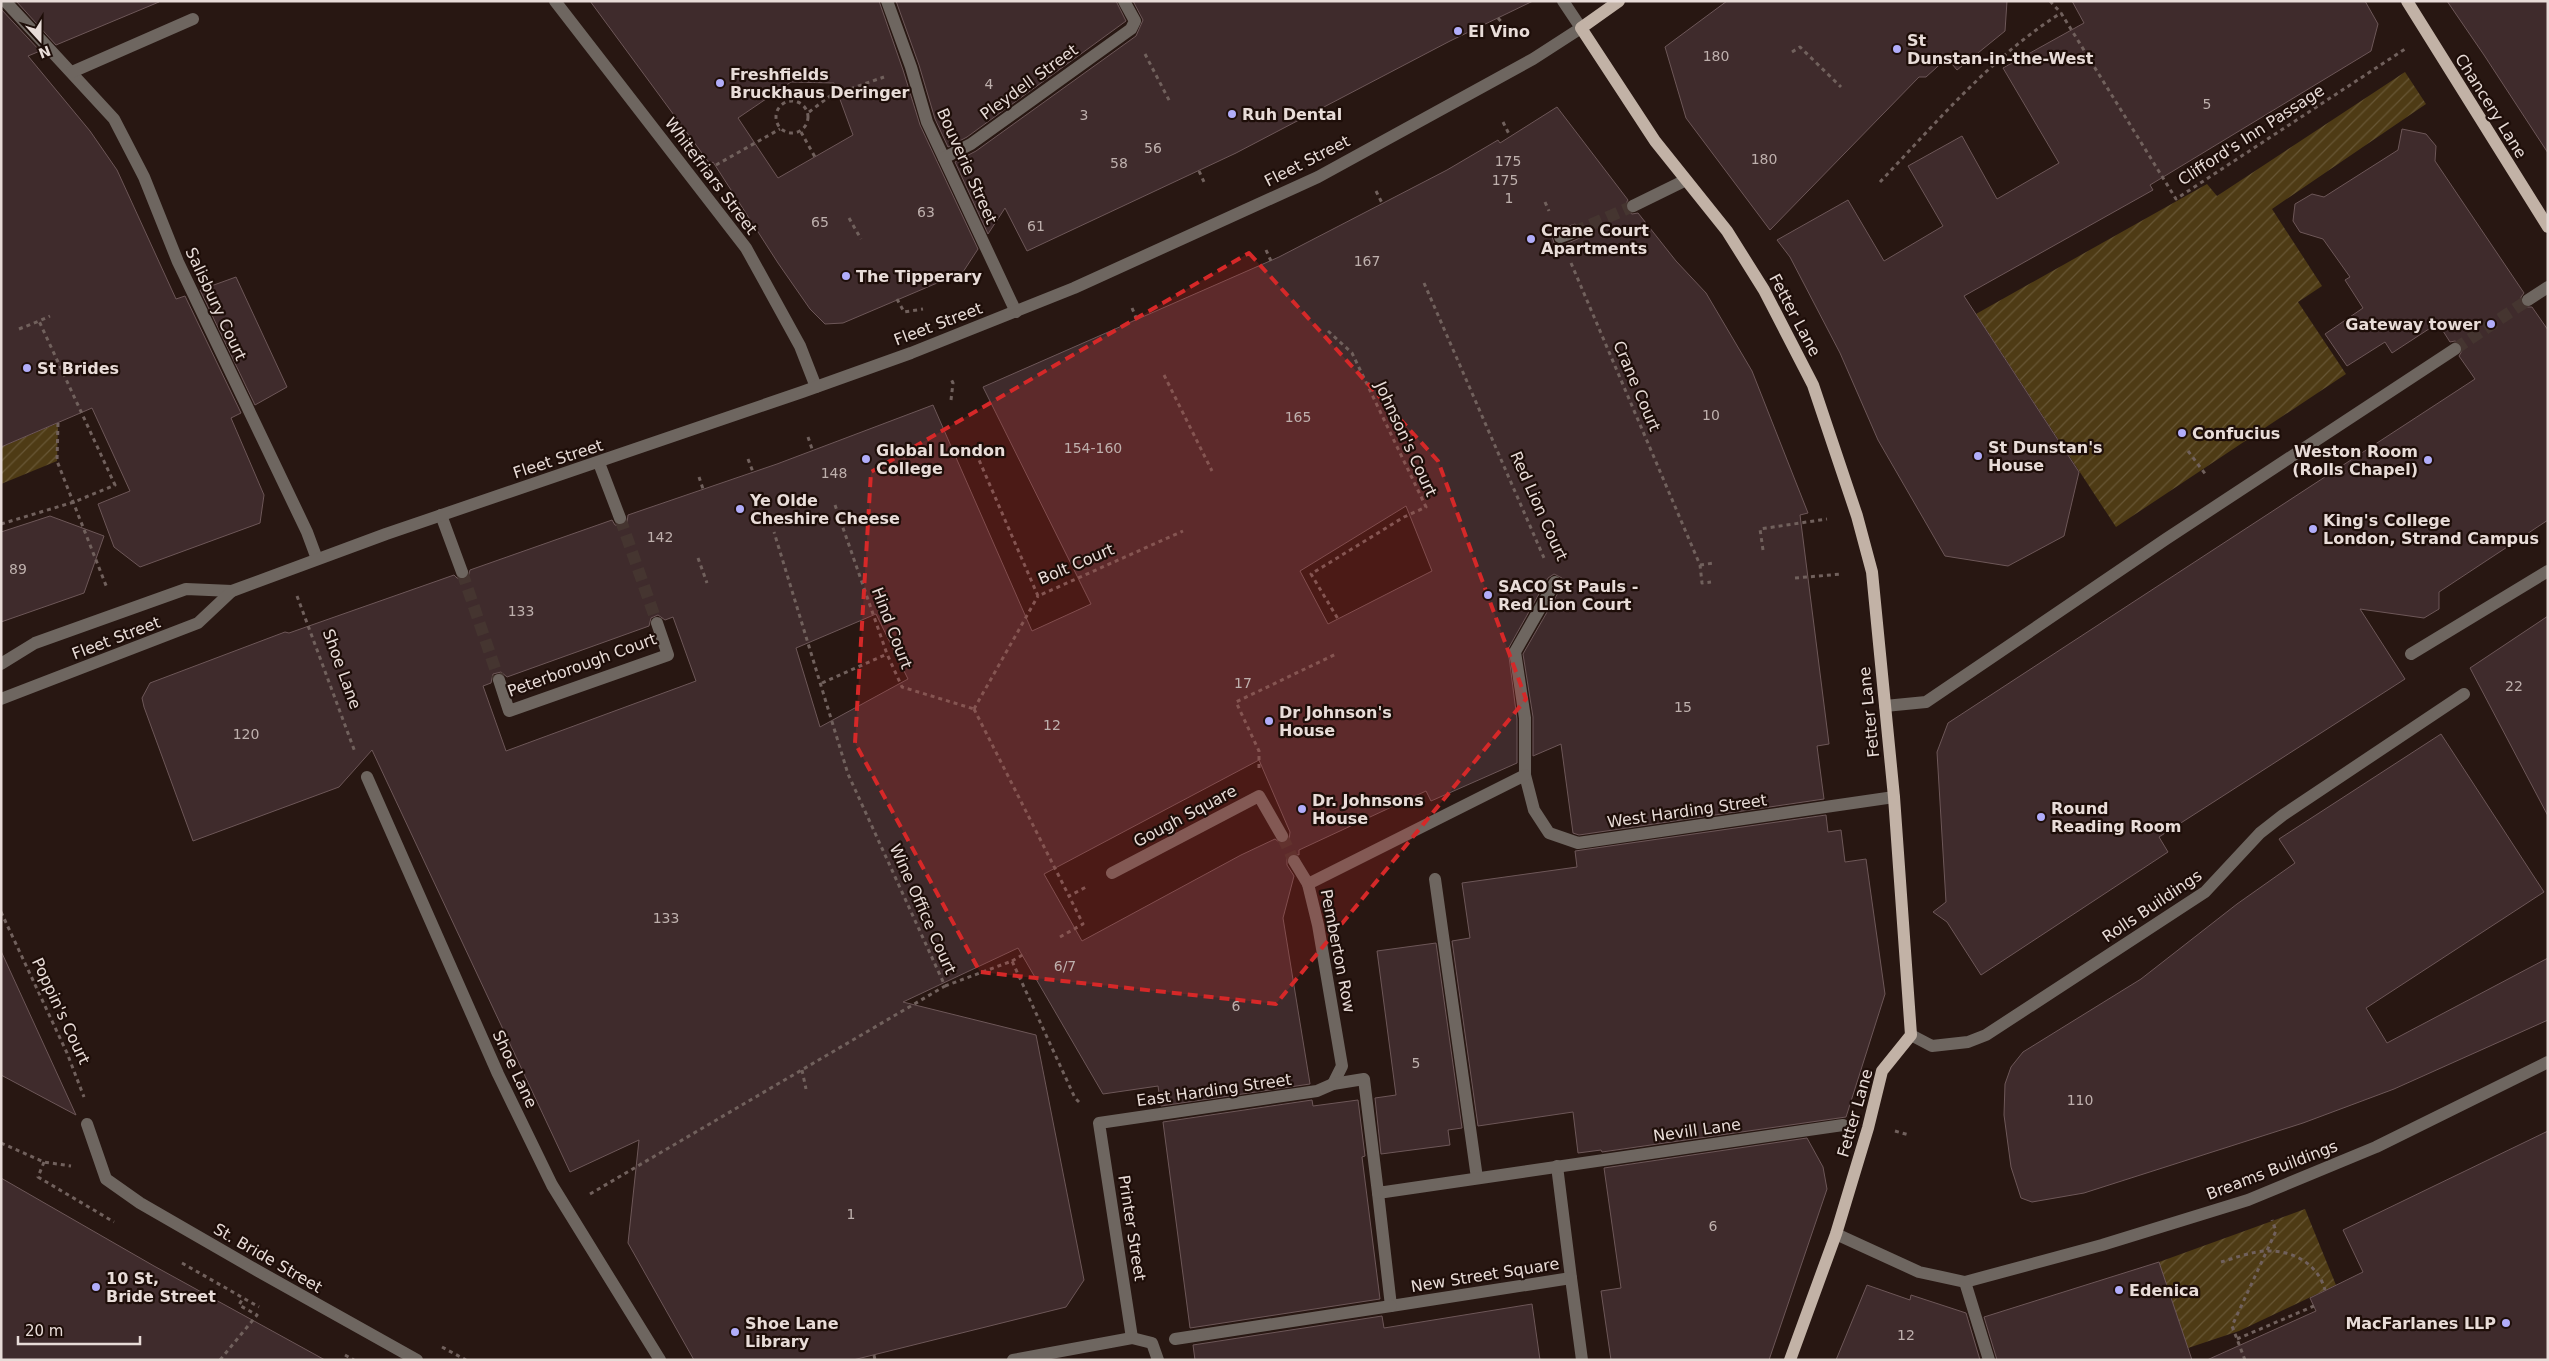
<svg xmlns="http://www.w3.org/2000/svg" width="2549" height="1361" viewBox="0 0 2549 1361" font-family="'DejaVu Sans',sans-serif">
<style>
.garden{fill:url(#garden-furrows)}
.building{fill:#3f2b2c;stroke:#6d5758;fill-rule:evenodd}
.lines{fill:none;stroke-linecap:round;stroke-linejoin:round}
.minor-tunnel{stroke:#453530;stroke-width:12;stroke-dasharray:12 6;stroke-linecap:butt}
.path{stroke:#71615d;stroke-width:3;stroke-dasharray:4 4;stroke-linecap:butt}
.minor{stroke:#6e6660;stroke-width:12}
.major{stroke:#c2b2a6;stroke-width:12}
.marked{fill:#d62828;fill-opacity:0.2;stroke:#d62828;stroke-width:4;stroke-dasharray:10 6;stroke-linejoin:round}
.poi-dot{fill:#b1adfa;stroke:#1e0e09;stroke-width:2}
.labels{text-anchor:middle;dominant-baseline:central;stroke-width:4.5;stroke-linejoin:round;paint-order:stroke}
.number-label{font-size:14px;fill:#beb0ad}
.poi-label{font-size:16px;font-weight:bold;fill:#e8dcd8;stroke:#1e0e09;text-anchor:start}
.street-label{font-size:16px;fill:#e8dcd8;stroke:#1e0e09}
</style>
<defs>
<pattern id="garden-furrows" width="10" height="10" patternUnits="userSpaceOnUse" patternTransform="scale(1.25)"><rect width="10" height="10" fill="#4e3b15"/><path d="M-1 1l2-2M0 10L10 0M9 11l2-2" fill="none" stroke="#685736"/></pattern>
</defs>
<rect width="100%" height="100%" fill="#281712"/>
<g class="garden">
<polygon points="2405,72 2426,104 2272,209 2322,286 2298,302 2346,374 2116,527 1976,314 2207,184 2217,196"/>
<polygon points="58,423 57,461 1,484 1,447"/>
<polygon points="2305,1209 2336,1285 2239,1331 2188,1348 2159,1262"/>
</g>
<g class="building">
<polygon points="16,1 159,1 159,2 56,45"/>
<path d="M590 1H879L903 70 920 125 978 249 963 272 843 323 825 324 810 309 778 263 713 162 710 164ZM791 82 834 83 853 135 778 178 738 118Z"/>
<polygon points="896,1 1116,1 1126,21 967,137 948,147 935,119 919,65"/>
<polygon points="1133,1 1533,1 1450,41 1236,153 1027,251 1005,208 988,234 955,162 976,151 1136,36 1143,20"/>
<polygon points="1727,1 2007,1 2005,31 1957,70 1947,58 1926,77 1919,77 1770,230 1686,118 1665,47"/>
<polygon points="2072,1 2365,1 2378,24 2371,51 2150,185 2153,190 1964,296 2079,472 2064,536 2008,566 1945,556 1878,440 1840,353 1790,257 1777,240 1848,200 1884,261 1943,226 1908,166 1962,136 1997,199 2059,163 2003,68 2084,23"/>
<polygon points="2447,1 2548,1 2548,153 2484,55"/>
<polygon points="1,9 40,51 28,56 90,131 117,170 176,299 185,296 241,413 231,418 264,495 260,523 140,567 114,547 98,504 130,491 92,408 1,447"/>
<path d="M1557 107 1628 200 1625 205 1626 210 1632 214 1638 213 1676 261 1706 293 1752 371 1808 513 1800 515 1829 744 1817 746 1824 799 1579 835 1573 833 1561 744 1533 756V717L1523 654 1562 586V578L1554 574 1548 578 1508 649 1517 719V763L1431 801 1426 791 1299 850V855L1293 853 1287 858V865L1294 876 1283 918 1310 1084 1161 1106 1158 1086 1103 1094 1018 948 903 1002 1036 1035 1084 1280 1066 1307 853 1360H694L628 1243 639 1140 570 1172 372 750 339 787 193 841 144 707 142 698 150 683 285 632 289 633 454 575 457 578 464 580 468 577 470 570 612 520 615 525 622 526 627 523 628 515 777 464 933 405 1032 631 1091 604 983 387 1279 257 1447 170 1498 140 1500 143ZM1575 224 1581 229 1580 238 1563 245 1554 243 1552 236 1554 231ZM1406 506 1432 571 1328 624 1300 571ZM876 614 908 679 820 727 796 648ZM658 615 665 620 673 617 696 681 506 751 483 686 491 683 493 674 501 672 507 677 649 626 651 618ZM1259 760 1290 832 1289 840 1282 844 1275 839 1241 855 1082 941 1044 874Z"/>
<polygon points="2402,129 2426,134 2436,146 2435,161 2524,293 2521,297 2521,304 2525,307 2532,307 2548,330 2548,520 2439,592 2439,609 2424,618 2360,609 2405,679 2159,837 2168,852 1981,975 1947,922 1933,912 1946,902 1937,752 1948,723 2475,379 2459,356 2463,349 2461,344 2455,341 2450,342 2438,323 2392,353 2385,342 2347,366 2325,334 2363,308 2345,280 2350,277 2323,239 2300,232 2293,221 2295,204 2312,194 2324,197 2398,150"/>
<polygon points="236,277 287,387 255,405 200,290"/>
<polygon points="50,516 104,536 84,593 1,622 1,532"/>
<polygon points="2548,616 2548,816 2470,668"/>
<polygon points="2441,734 2544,892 2366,1008 2387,1043 2548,958 2548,1020 2394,1089 2303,1123 2084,1193 2032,1202 2021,1198 2011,1167 2004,1115 2005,1084 2011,1067 2023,1052 2141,979 2237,904 2295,863 2279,839"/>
<polygon points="1826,815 1828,832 1841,830 1845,862 1866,859 1885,994 1846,1117 1602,1152 1601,1150 1578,1153 1573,1112 1478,1126 1452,941 1470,938 1462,883 1577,867 1575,851"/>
<polygon points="1436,943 1462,1128 1448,1130 1450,1145 1381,1154 1375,1098 1396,1095 1377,951"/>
<polygon points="1,951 76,1115 1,1075"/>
<polygon points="1312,1100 1313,1106 1358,1100 1365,1156 1362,1157 1380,1299 1190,1328 1163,1122"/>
<polygon points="2548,1131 2548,1360 2207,1360 2316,1311 2310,1298 2363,1272 2343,1230"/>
<polygon points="1807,1138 1823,1167 1827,1189 1769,1360 1611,1360 1601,1291 1621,1288 1604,1168"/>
<polygon points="1,1178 154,1266 325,1360 1,1360"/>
<polygon points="2159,1262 2192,1360 1997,1360 1984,1317"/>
<polygon points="1867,1285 1910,1300 1911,1295 1966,1313 1980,1360 1836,1360"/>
<polygon points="1532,1304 1540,1360 1195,1360 1193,1345 1382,1316 1384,1328"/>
</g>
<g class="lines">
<g class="minor-tunnel">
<polyline points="1574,232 1633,206"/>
<polyline points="2455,349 2528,300"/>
<polyline points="620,518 657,623"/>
<polyline points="462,572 499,680"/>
<polyline points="1282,836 1294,861"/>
</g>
<g class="path">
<polyline points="2050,1 2061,13 2176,199 2405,49"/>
<polyline points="1498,18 1505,26"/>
<polyline points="1792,52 1800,47 1841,87"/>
<polyline points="1145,54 1170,102"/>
<circle cx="792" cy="117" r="16"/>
<polyline points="809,112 830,96 884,77"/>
<polyline points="1503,122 1510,136"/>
<polyline points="801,132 815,157"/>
<polyline points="716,165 780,129"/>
<polyline points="1199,171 1204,182"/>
<path d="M1880 182C1937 122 1991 57 2061 13"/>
<polyline points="1376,191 1382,203"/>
<polyline points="1545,202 1549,211"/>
<polyline points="849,218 861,239"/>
<polyline points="1266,250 1271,261"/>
<polyline points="1571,263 1700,565 1702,583 1711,582"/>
<polyline points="1424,283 1544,558"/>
<polyline points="897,299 904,312 923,309"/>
<polyline points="1132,308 1137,320"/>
<polyline points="19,329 39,321"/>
<polyline points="1328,331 1352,353 1426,507 1404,517 1311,574 1338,619"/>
<polyline points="1164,375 1212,471"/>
<polyline points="951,400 953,383 951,379"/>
<polyline points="58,423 57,461 107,588"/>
<polyline points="808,437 813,452"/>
<polyline points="2188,451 2206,475"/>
<polyline points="976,453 1038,596 1183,531"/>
<polyline points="748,459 753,472"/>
<polyline points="699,477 703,489"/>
<polyline points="835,505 887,654 902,687 974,709"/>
<polyline points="1,524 74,502 115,485 39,321 50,316"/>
<polyline points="1763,550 1760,529 1827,519"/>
<polyline points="698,558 707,583"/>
<polyline points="1700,565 1714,563"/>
<polyline points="1795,578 1842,574"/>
<polyline points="297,596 355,752"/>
<polyline points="822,683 887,654"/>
<polyline points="974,709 1069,896 1088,886"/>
<polyline points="974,709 1038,596"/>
<polyline points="1259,768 1259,751 1236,702 1336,654"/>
<polyline points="1,912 67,1053 84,1097"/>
<polyline points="1060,937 1083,924 1069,896"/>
<polyline points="1012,961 1026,953"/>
<polyline points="945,986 1012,961 1075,1098 1080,1103"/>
<polyline points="802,1070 806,1089"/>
<polyline points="1895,1131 1909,1135"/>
<polyline points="1,1143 44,1162 71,1166"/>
<polyline points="44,1162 38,1177 114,1222"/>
<polyline points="590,1194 945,986 848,774 774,532"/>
<path d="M2221 1262C2235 1258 2253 1251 2267 1251 2293 1250 2318 1264 2325 1290"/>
<polyline points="182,1263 259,1307"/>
<polyline points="2237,1339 2314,1306"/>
<polyline points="442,1347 466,1360"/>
<polyline points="345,1355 354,1360"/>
<polyline points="874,1355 875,1360"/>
<polyline points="220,1360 257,1315 239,1305 243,1298"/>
<polyline points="2245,1360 2232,1326 2276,1231 2272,1220"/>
</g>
<g class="minor">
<polyline points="5,1 114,119 144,177 178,262 307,532 317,559"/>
<polyline points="555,1 746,248 800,346 816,387"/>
<polyline points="887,1 911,67 927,122 1016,312"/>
<polyline points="72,72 193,19"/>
<polyline points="944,158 971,144 1131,29 1135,21 1124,1"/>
<polyline points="1633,206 1686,180"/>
<polyline points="1560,237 1574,232"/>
<polyline points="2528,300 2548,287"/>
<polyline points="599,463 620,518"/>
<polyline points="441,515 462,572"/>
<polyline points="1555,582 1515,652 1525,718 1525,775 1534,810 1549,833 1578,843 1894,797"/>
<polyline points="2411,654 2548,571"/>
<polyline points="1,664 35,643 186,589 232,591"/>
<polyline points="499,680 509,711 668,655 657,623"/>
<polyline points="1,699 198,623 232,591 386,534 802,392 911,353 1074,288 1318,177 1533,59 1581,28 1563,1"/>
<polyline points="1885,706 1926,702 2166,539 2455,349"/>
<polyline points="367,777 498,1074 552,1185 660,1360"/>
<polyline points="1294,861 1308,884"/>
<polyline points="1112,873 1259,796 1282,836"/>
<polyline points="1435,879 1477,1178"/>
<polyline points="1911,1035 1932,1046 1968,1042 1986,1035 2205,892 2260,833 2283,815 2464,694"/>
<polyline points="1333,1084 1342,1066 1318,925 1308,884 1525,775"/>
<polyline points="87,1124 106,1179 140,1203 258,1271 417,1360"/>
<polyline points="1378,1193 1391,1306 1571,1278 1557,1166"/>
<polyline points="1836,1234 1919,1272 1965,1282 2102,1245 2248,1200 2376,1147 2548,1062"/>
<polyline points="1571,1278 1582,1360"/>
<polyline points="1965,1282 1989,1360"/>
<polyline points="1132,1338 1099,1123 1317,1091 1333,1084 1364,1079 1378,1193 1843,1125"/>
<polyline points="1175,1339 1391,1306"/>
<polyline points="1013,1360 1132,1338 1152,1343 1158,1360"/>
</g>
<g class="major">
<polyline points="1619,1 1581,28 1655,141 1727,231 1764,290 1813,385 1857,516 1872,572 1894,797 1911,1035 1882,1071 1868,1128 1836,1234 1790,1360"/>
<polyline points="2407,1 2548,227"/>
</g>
</g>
<path class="marked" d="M1249 253 1438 461 1526 699 1276 1004 980 972 855 743 871 472Z"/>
<g class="poi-dot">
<circle cx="1458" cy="31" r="5"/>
<circle cx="1897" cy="49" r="5"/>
<circle cx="720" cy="83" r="5"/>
<circle cx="1232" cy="114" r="5"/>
<circle cx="1531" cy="239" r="5"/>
<circle cx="846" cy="276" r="5"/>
<circle cx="2491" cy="324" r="5"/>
<circle cx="27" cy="368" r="5"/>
<circle cx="2182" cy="433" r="5"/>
<circle cx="1978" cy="456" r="5"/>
<circle cx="866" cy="459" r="5"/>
<circle cx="2428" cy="460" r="5"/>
<circle cx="740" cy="509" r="5"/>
<circle cx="2313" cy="529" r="5"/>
<circle cx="1488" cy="595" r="5"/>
<circle cx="1269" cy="721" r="5"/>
<circle cx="1302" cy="809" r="5"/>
<circle cx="2041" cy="817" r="5"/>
<circle cx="96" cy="1287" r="5"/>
<circle cx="2119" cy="1290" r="5"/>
<circle cx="2506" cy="1323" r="5"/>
<circle cx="735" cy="1332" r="5"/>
</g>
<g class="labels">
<g class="number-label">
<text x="1716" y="56">180</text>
<text x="989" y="84">4</text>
<text x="2207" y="104">5</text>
<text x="1084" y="115">3</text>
<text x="1153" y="148">56</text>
<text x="1764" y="159">180</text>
<text x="1508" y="161">175</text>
<text x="1119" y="163">58</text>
<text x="1505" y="180">175</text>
<text x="1509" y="198">1</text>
<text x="926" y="212">63</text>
<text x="820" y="222">65</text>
<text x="1036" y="226">61</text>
<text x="1367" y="261">167</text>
<text x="1711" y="415">10</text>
<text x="1298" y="417">165</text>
<text x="1093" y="448">154-160</text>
<text x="834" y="473">148</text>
<text x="660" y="537">142</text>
<text x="18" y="569">89</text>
<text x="521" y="611">133</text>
<text x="1243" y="683">17</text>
<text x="2514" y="686">22</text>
<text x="1683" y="707">15</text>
<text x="1052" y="725">12</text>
<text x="246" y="734">120</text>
<text x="666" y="918">133</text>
<text x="1065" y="966">6/7</text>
<text x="1236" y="1006">6</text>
<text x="1416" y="1063">5</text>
<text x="2080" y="1100">110</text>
<text x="851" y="1214">1</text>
<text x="1713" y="1226">6</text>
<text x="1906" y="1335">12</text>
</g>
<g class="poi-label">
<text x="1468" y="31">El Vino</text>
<text x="1907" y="40">St<tspan x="1907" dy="18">Dunstan-in-the-West</tspan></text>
<text x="730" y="74">Freshfields<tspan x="730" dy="18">Bruckhaus Deringer</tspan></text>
<text x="1242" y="114">Ruh Dental</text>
<text x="1541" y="230">Crane Court<tspan x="1541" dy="18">Apartments</tspan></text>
<text x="856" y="276">The Tipperary</text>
<text x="2481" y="324" text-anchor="end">Gateway tower</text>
<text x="37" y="368">St Brides</text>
<text x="2192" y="433">Confucius</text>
<text x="1988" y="447">St Dunstan's<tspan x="1988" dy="18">House</tspan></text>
<text x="876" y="450">Global London<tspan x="876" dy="18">College</tspan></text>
<text x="2418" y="451" text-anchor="end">Weston Room<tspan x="2418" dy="18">(Rolls Chapel)</tspan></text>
<text x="750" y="500">Ye Olde<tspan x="750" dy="18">Cheshire Cheese</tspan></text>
<text x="2323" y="520">King's College<tspan x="2323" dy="18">London, Strand Campus</tspan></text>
<text x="1498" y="586">SACO St Pauls -<tspan x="1498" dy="18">Red Lion Court</tspan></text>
<text x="1279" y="712">Dr Johnson's<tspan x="1279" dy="18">House</tspan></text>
<text x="1312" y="800">Dr. Johnsons<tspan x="1312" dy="18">House</tspan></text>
<text x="2051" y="808">Round<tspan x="2051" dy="18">Reading Room</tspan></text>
<text x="106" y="1278">10 St,<tspan x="106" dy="18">Bride Street</tspan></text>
<text x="2129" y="1290">Edenica</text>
<text x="745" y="1323">Shoe Lane<tspan x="745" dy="18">Library</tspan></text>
<text x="2496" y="1323" text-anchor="end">MacFarlanes LLP</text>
</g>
<g class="street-label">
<text transform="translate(1029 82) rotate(-36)">Pleydell Street</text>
<text transform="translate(2491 106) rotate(58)">Chancery Lane</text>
<text transform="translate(2251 135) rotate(-33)">Clifford's Inn Passage</text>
<text transform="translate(1307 161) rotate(-27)">Fleet Street</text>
<text transform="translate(967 166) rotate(66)">Bouverie Street</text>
<text transform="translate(711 176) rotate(53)">Whitefriars Street</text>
<text transform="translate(216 304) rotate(65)">Salisbury Court</text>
<text transform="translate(1795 315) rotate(62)">Fetter Lane</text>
<text transform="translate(938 324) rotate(-21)">Fleet Street</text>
<text transform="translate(1637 386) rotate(67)">Crane Court</text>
<text transform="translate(1406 439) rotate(65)">Johnson's Court</text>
<text transform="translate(558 459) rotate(-18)">Fleet Street</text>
<text transform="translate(1539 506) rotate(66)">Red Lion Court</text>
<text transform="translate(1076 564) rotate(-23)">Bolt Court</text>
<text transform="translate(892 628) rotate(69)">Hind Court</text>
<text transform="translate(116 638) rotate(-21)">Fleet Street</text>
<text transform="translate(582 665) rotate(-20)">Peterborough Court</text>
<text transform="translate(342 669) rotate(70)">Shoe Lane</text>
<text transform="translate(1869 712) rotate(-96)">Fetter Lane</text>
<text transform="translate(1687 811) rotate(-8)">West Harding Street</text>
<text transform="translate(1185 816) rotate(-28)">Gough Square</text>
<text transform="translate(2152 906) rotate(-34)">Rolls Buildings</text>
<text transform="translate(923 909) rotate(66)">Wine Office Court</text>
<text transform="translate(1338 951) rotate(79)">Pemberton Row</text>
<text transform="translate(61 1011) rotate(65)">Poppin's Court</text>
<text transform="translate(515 1069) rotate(65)">Shoe Lane</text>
<text transform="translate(1214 1090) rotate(-8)">East Harding Street</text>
<text transform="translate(1855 1113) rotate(-74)">Fetter Lane</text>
<text transform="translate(1697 1130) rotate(-8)">Nevill Lane</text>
<text transform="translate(2272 1170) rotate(-21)">Breams Buildings</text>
<text transform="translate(1132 1228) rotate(81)">Printer Street</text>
<text transform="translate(268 1258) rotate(30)">St. Bride Street</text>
<text transform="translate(1485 1275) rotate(-9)">New Street Square</text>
</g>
</g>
<rect width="2549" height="1361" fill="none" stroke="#e8dcd8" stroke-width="5"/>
<g transform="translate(40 40) rotate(159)" stroke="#1e0e09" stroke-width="4" paint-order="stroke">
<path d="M0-4L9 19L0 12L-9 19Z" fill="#e8dcd8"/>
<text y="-8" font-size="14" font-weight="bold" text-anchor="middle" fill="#e8dcd8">N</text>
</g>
<path d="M18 1336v8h122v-8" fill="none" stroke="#e8dcd8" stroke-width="2.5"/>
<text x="25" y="1336" font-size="15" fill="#e8dcd8" stroke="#1e0e09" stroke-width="4" paint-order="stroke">20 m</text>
</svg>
